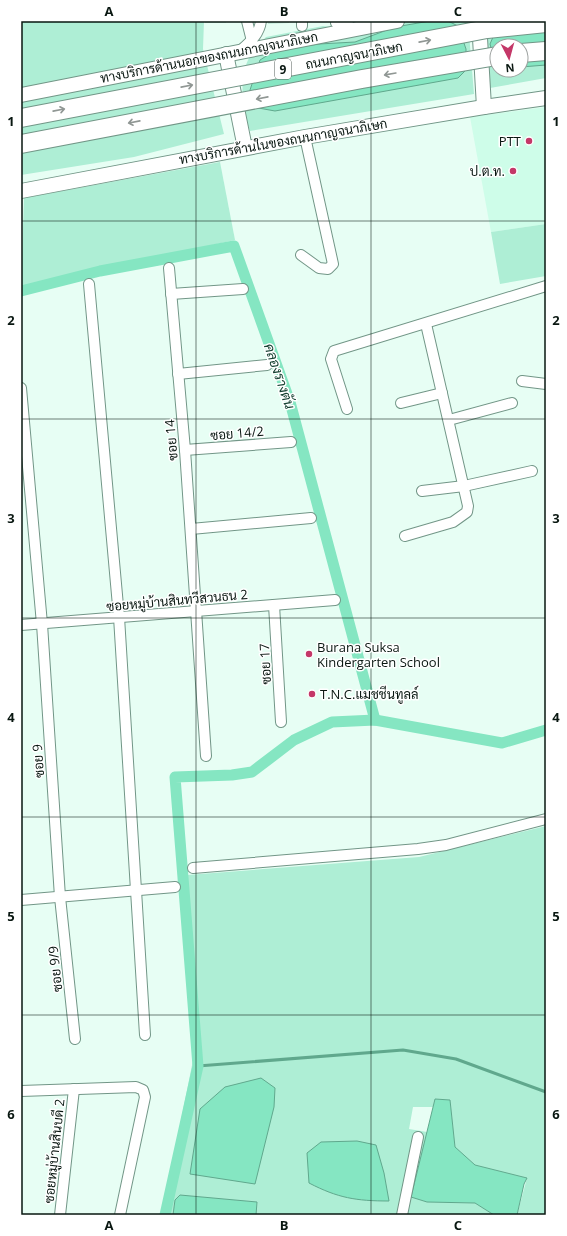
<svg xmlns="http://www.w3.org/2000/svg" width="567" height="1236" viewBox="0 0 567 1236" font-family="'Open Sans',Sarabun,sans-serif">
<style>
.built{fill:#cefde9}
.green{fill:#aeeed5;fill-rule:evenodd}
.water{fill:#85e6c2;stroke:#60a88d}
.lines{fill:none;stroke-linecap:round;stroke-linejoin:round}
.stream{stroke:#60a88d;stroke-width:3}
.canal{stroke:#85e6c2;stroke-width:11}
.building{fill:#c6ecdc}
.street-casing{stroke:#729687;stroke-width:12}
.secondary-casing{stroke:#729687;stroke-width:16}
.highway-casing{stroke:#729687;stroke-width:20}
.street{stroke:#fff;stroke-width:10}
.secondary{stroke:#fff;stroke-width:14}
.highway{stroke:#fff;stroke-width:18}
.highway-bridge-casing{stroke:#729687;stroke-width:20;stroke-linecap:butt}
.highway-bridge{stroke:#fff;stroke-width:18}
.oneway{stroke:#909794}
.grid{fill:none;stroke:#091711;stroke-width:1;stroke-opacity:0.55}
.poi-dot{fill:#c43768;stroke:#fff;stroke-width:1.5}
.labels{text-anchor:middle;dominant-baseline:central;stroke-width:3;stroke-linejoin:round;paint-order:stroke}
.shield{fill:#fff;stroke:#535d58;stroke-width:1}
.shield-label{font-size:12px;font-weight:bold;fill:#091711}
.street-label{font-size:13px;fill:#091711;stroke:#fff}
.poi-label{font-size:13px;fill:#091711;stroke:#fff;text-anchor:end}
.water-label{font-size:14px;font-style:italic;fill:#164132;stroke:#fff}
.neatline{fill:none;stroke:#091711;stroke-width:1.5}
.grid-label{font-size:13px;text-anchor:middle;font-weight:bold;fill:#091711}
</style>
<rect width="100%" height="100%" fill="#e7fef4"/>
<polygon class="built" points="546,107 546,224 491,232 470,117"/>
<g class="green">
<polygon points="21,21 204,21 203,49 224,134 134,157 21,175"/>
<path d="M376 21H468L474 94 250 131C242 111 239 80 248 60 252 52 260 44 266 37L323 26 339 28Z"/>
<path d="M486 21H546V78L490 88ZM497 46H521V70H497Z"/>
<polygon points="220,162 235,240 21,287 24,198"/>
<polygon points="546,224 546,276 500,284 491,232"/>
<polygon points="546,826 546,1215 517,1215 527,1178 475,1165 455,1148 450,1100 435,1099 433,1107 413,1107 409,1129 427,1132 411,1197 427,1202 475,1203 494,1215 256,1215 256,1202 175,1200 173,1215 162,1215 193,1060 202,1059 187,875 419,857"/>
</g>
<g class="water">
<polygon points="430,21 448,21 458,26 466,49 466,70 458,78 275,111 253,107 250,90 260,60 276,50 319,44 355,42 395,27"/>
<polygon points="500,21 546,21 546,65 521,67 521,46 497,46 496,68 490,44"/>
<polygon points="261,1078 275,1088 274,1107 255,1184 190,1174 200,1109 225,1087"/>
<polygon points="435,1099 450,1100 455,1147 475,1165 527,1178 524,1184 517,1215 494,1215 475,1203 427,1202 411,1197"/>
<path d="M357 1141 376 1145 384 1173 389 1201C356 1201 338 1198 309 1183L307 1153 321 1142Z"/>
<polygon points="180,1195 257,1202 256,1215 173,1215 175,1200"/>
</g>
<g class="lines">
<polyline class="stream" points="198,1066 403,1050 456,1059 546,1092"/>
<g class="canal">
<polyline points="21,291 100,271 234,246 290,402 375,720"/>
<polyline points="165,1215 198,1066 175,777 232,775 252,772 294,740 332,722 375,720 502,743 546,730"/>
</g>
</g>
<g class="building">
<rect x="205" y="21" width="21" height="2"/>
<polygon points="268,21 289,21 289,23 268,24"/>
</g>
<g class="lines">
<defs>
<g id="street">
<polyline points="247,21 252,41"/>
<polyline points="336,23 348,21"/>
<polyline points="302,26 302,21"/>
<path d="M240 51C250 42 259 35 261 21"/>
<polyline points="301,255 319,268 328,269 333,264 305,137"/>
<polyline points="169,268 185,450 206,756"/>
<polyline points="89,284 119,617 145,1035"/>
<polyline points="171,294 243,289"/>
<polyline points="178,374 267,365"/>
<polyline points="522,381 546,384"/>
<polyline points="21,388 42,624 60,897 75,1039"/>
<polyline points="401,403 442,393"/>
<polyline points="347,409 331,359 334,351 546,286"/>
<polyline points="449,420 512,403"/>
<polyline points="185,450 291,442"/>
<polyline points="422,491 464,486 532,471"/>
<polyline points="191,529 311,518"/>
<polyline points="405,536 453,522 467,512 468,506 426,324"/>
<polyline points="274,605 281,722"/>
<polyline points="21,625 335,600"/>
<polyline points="193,868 418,849 446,845 546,819"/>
<polyline points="21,900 175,887"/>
<polyline points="21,1091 136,1087 143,1090 145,1097 120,1215"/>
<polyline points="60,1215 74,1089"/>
<polyline points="402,1215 418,1137"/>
</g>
<g id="secondary">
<polyline points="479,21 484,107"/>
<polyline points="226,54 245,148"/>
<polyline points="21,95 397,21"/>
<polyline points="21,191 305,137 484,107 546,98"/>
</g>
<polyline id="highway" points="521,53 546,51"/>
</defs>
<use href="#street" class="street-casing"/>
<use href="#secondary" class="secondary-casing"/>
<use href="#highway" class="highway-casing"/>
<use href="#street" class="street"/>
<use href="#secondary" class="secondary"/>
<use href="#highway" class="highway"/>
<defs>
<g id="highway-bridge">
<polyline points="21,118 487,29 546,23"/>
<polyline points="21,144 362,79 497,56"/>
</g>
</defs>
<use href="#highway-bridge" class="highway-bridge-casing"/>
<use href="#highway-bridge" class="highway-bridge"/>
</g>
<defs><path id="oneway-shaft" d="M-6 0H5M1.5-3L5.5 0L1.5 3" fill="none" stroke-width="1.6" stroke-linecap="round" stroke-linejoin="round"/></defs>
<g class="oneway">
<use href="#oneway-shaft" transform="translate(425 41) rotate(-11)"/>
<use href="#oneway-shaft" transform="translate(390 74) rotate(170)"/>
<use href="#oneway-shaft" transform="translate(187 86) rotate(-11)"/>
<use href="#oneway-shaft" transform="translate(262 98) rotate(169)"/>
<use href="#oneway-shaft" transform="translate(59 110) rotate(-11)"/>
<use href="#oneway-shaft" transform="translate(134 122) rotate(169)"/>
</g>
<path class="grid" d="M196 21V1215M371 21V1215M21 221H546M21 419H546M21 618H546M21 817H546M21 1015H546"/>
<g class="poi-dot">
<circle cx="529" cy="141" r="4"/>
<circle cx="513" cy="171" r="4"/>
<circle cx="309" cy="654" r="4"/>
<circle cx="312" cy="694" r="4"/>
</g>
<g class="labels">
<rect class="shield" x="275" y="59" width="16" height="20" rx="3"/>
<g class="shield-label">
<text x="283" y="69">9</text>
</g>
<g class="street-label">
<text transform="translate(354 55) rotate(-11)">ถนนกาญจนาภิเษก</text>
<text transform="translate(209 57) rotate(-11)">ทางบริการด้านนอกของถนนกาญจนาภิเษก</text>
<text transform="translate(283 141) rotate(-10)">ทางบริการด้านในของถนนกาญจนาภิเษก</text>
<text transform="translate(237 433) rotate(-5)">ซอย 14/2</text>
<text transform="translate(171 440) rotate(-95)">ซอย 14</text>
<text transform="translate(177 600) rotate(-5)">ซอยหมู่บ้านสินทวีสวนธน 2</text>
<text transform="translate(265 664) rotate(-93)">ซอย 17</text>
<text transform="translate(38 761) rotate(-94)">ซอย 9</text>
<text transform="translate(55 969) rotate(-96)">ซอย 9/9</text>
<text transform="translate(54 1151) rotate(-84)">ซอยหมู่บ้านสินบดี 2</text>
</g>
<g class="poi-label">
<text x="521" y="141">PTT</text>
<text x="505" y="171">ป.ต.ท.</text>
<text x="317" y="647" text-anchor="start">Burana Suksa<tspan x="317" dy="15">Kindergarten School</tspan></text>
<text x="320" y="694" text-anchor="start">T.N.C.แมชชีนทูลล์</text>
</g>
<g class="water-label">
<text transform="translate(280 376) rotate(71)">คลองรางตัน</text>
</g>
</g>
<rect width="567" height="1236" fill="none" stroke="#ffffff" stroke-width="44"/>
<g transform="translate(509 58) rotate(174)"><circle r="19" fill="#ffffff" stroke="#9da2a0"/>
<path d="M0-3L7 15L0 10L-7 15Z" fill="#c43768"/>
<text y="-6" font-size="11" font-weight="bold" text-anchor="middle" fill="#091711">N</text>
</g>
<rect x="22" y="22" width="523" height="1192" class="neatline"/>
<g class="grid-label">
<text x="109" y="16">A</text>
<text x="284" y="16">B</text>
<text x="458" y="16">C</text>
<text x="11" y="126">1</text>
<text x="556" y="126">1</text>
<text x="11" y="325">2</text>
<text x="556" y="325">2</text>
<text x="11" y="523">3</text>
<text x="556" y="523">3</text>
<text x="11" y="722">4</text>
<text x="556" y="722">4</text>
<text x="11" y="921">5</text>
<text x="556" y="921">5</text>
<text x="11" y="1119">6</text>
<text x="556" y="1119">6</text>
<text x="109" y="1230">A</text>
<text x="284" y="1230">B</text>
<text x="458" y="1230">C</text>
</g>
</svg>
